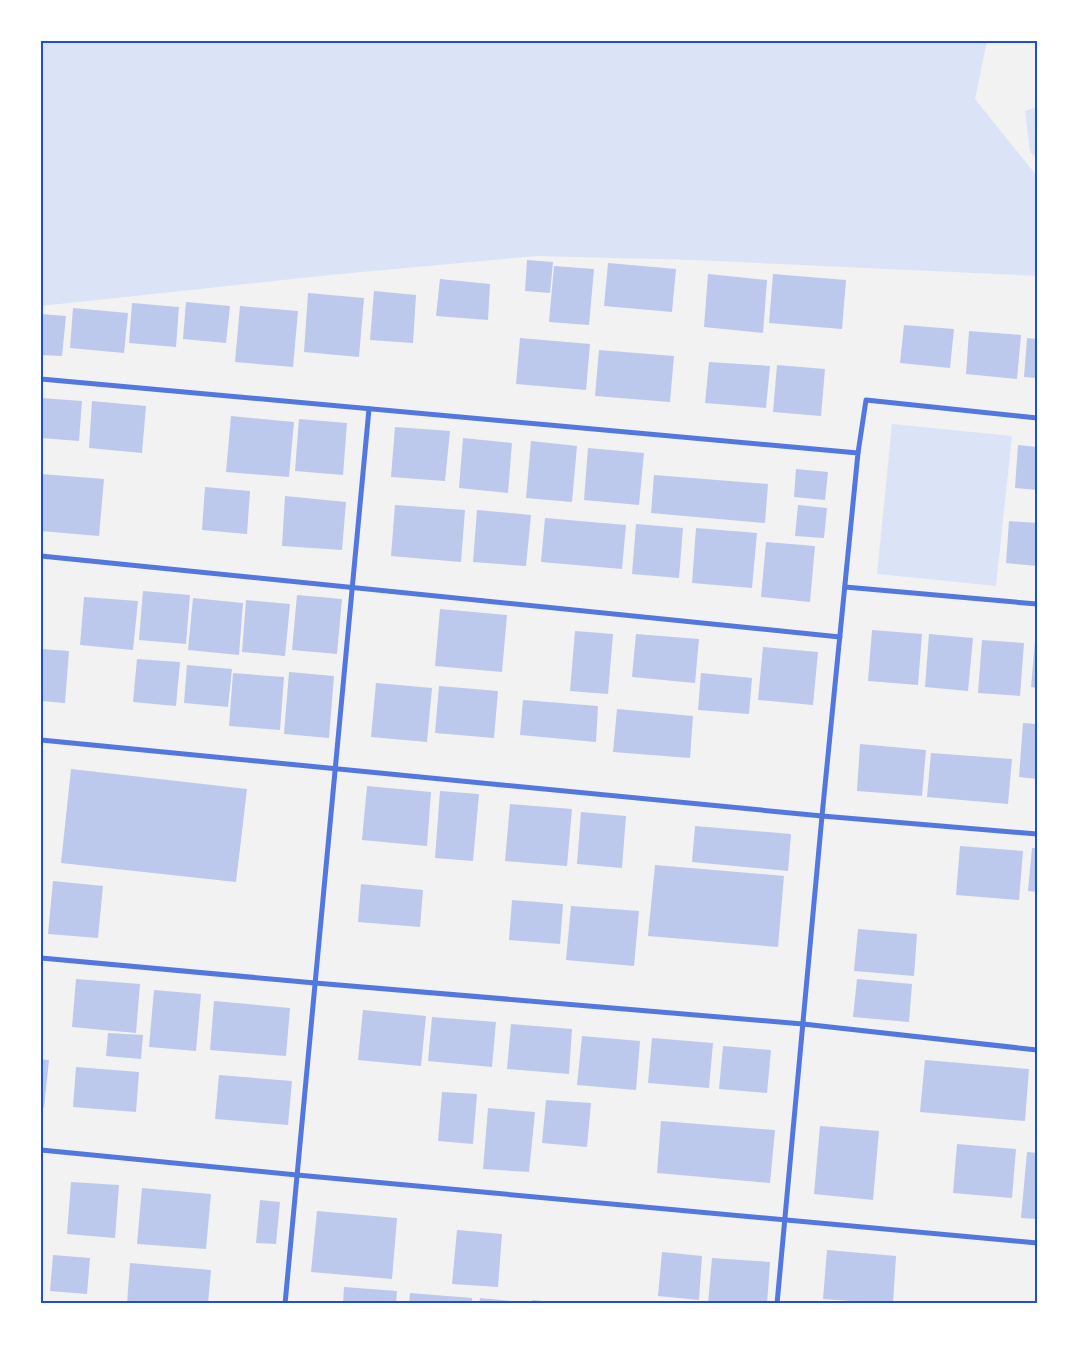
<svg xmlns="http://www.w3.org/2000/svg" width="1078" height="1345" viewBox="0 0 1078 1345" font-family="Montserrat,sans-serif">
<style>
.green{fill:#dbe4f7}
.building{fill:#bdc9ec}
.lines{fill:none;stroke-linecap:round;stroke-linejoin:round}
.minor{stroke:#5277de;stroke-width:5}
.neatline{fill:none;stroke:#1d4ed8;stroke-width:2}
</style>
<rect width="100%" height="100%" fill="#f2f2f2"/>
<g class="green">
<polygon points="41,41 987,41 975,99 1037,176 1037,276 693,260 536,256 330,275 41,306"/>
<polygon points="1037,107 1037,159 1030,152 1025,111"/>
<polygon points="892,424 1012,436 996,586 877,574"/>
</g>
<g class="building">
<polygon points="527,260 553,262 550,293 525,291"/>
<polygon points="608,263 676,269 672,312 604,306"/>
<polygon points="554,266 594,269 589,325 549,322"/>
<polygon points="708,274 767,280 763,333 704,327"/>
<polygon points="773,274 846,280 842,329 769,323"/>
<polygon points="440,279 490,284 488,320 436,316"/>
<polygon points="374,291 416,295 413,343 370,340"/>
<polygon points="308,293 364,298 359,357 304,352"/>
<polygon points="186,302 230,306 226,343 183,339"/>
<polygon points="132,303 179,307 176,347 129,343"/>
<polygon points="240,306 298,311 293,367 235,362"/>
<polygon points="73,308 128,313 124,353 70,348"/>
<polygon points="41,314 66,316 62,356 41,355"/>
<polygon points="904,325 954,329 950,368 900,363"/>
<polygon points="969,331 1021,335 1017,379 966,374"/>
<polygon points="520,338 590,344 586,390 516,384"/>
<polygon points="1027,338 1037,339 1037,378 1024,377"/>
<polygon points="599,350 674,356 670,402 595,396"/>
<polygon points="709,362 770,366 766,408 705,403"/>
<polygon points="777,365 825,369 821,416 773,412"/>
<polygon points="41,398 82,401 79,441 41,438"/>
<polygon points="92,401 146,406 142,453 89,448"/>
<polygon points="231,416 294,422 289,477 226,472"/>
<polygon points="299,419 347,423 343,475 295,471"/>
<polygon points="395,427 450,431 445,481 391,477"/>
<polygon points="463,438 512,443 508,493 459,488"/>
<polygon points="531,441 577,446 572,502 526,498"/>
<polygon points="1018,445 1037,447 1037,490 1015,488"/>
<polygon points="588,448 644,453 639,505 584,500"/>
<polygon points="796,469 828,472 825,500 794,497"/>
<polygon points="41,474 104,479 99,536 41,531"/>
<polygon points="654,475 768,484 765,523 651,513"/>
<polygon points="205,487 250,491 247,534 202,530"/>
<polygon points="285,496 346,502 342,550 282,546"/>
<polygon points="395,505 465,510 461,562 391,556"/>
<polygon points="798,505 827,508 824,538 795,536"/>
<polygon points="477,510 531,515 526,566 473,562"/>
<polygon points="545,518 626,525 622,569 541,562"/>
<polygon points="1009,521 1037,523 1037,566 1006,563"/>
<polygon points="636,524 683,528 679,578 632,574"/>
<polygon points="696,528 757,533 752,588 692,583"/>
<polygon points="766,542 815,546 810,602 761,597"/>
<polygon points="143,591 190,595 186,644 139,640"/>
<polygon points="297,595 342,599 337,654 292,650"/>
<polygon points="84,597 138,601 133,650 80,645"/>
<polygon points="193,598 243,603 239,655 188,650"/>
<polygon points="246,600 290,604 285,656 242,652"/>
<polygon points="440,609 507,615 502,672 435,666"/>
<polygon points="872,630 922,634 918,685 868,681"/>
<polygon points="575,631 613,634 608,694 570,691"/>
<polygon points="636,634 699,639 695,683 632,677"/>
<polygon points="929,634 973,638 968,691 925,687"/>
<polygon points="982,640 1024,643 1020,696 978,693"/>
<polygon points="1035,641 1037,641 1037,688 1031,687"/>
<polygon points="763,647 818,652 813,705 758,700"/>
<polygon points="41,649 69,651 65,703 41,701"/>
<polygon points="137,659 180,662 176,706 133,702"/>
<polygon points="187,665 232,669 228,707 184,703"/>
<polygon points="289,672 334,676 329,738 284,734"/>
<polygon points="233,673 284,677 280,730 229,726"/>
<polygon points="701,673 752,678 749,714 698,710"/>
<polygon points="376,683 432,688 427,742 371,737"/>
<polygon points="439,686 498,691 494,738 435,733"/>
<polygon points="523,700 598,706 596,742 520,735"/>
<polygon points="617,709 693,716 690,758 613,752"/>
<polygon points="1023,723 1037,724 1037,779 1019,777"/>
<polygon points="860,744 926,750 922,796 857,791"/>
<polygon points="931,753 1012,759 1008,804 927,797"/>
<polygon points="71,769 247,789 236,882 61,863"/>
<polygon points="367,786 431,792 427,846 362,840"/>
<polygon points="440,791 479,794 473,861 435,858"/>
<polygon points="510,804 572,809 567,866 505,861"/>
<polygon points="581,812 626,816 622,868 577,864"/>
<polygon points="695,826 791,834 788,871 692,862"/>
<polygon points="960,846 1023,851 1019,900 956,895"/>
<polygon points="1032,848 1037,848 1037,892 1028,891"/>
<polygon points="655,865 784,876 778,947 648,936"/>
<polygon points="53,881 103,886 98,938 48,934"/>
<polygon points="361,884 423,890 420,927 358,922"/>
<polygon points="512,900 563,904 560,944 509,940"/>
<polygon points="571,906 639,911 634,966 566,960"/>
<polygon points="858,929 917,934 914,976 854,971"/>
<polygon points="76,979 140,984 136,1033 72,1027"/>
<polygon points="857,979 912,984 909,1022 853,1017"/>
<polygon points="154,990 201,994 196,1051 149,1047"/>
<polygon points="214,1001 290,1008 286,1056 210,1050"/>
<polygon points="363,1010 426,1016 421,1066 358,1060"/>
<polygon points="432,1017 496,1022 492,1067 428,1061"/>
<polygon points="511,1024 572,1029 569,1074 507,1069"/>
<polygon points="108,1033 143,1035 141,1059 106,1056"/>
<polygon points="582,1036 640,1041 636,1090 577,1085"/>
<polygon points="652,1038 713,1043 709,1088 648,1083"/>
<polygon points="723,1046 771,1050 767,1093 719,1089"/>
<polygon points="41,1059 49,1060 44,1108 41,1107"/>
<polygon points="925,1060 1029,1069 1025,1121 920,1112"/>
<polygon points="76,1067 139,1072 136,1112 73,1107"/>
<polygon points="219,1075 292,1081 288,1125 215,1119"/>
<polygon points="442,1092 477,1094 473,1144 438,1141"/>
<polygon points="546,1100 591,1103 587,1147 542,1143"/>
<polygon points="488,1108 535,1112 529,1172 483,1169"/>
<polygon points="661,1121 775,1130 770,1183 657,1173"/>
<polygon points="820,1126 879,1131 873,1200 814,1194"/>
<polygon points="957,1144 1016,1149 1012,1198 953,1193"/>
<polygon points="1027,1152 1037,1153 1037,1219 1021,1218"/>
<polygon points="71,1182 119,1185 115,1238 67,1234"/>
<polygon points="142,1188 211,1194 206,1249 137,1244"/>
<polygon points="260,1200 280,1202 276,1244 256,1243"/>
<polygon points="317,1211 397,1218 392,1279 311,1272"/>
<polygon points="457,1230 502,1234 498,1287 452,1284"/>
<polygon points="827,1250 896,1256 893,1304 823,1299"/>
<polygon points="662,1252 702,1256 699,1300 658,1296"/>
<polygon points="53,1255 90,1258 87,1294 50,1291"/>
<polygon points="712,1258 770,1262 767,1304 708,1304"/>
<polygon points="130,1263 211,1270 208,1304 127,1304"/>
<polygon points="344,1287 397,1291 396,1304 343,1304"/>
<polygon points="410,1293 472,1298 472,1304 409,1304"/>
<polygon points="480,1298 522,1302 521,1304 479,1304"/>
<polygon points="532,1300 555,1302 555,1304 532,1304"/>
</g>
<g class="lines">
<g class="minor">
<polyline points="41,379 858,453 822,816 777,1304"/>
<polyline points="858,453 866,400 1037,418"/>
<polyline points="41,556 840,637"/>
<polyline points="845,587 1037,604"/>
<polyline points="41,740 822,816 1037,834"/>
<polyline points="41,958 315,983 803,1024 1037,1050"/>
<polyline points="41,1150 297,1175 1037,1243"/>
<polyline points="285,1304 369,409"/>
</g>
</g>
<rect width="1078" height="1345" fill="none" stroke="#ffffff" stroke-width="85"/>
<rect x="42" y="42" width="994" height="1260" class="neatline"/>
</svg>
